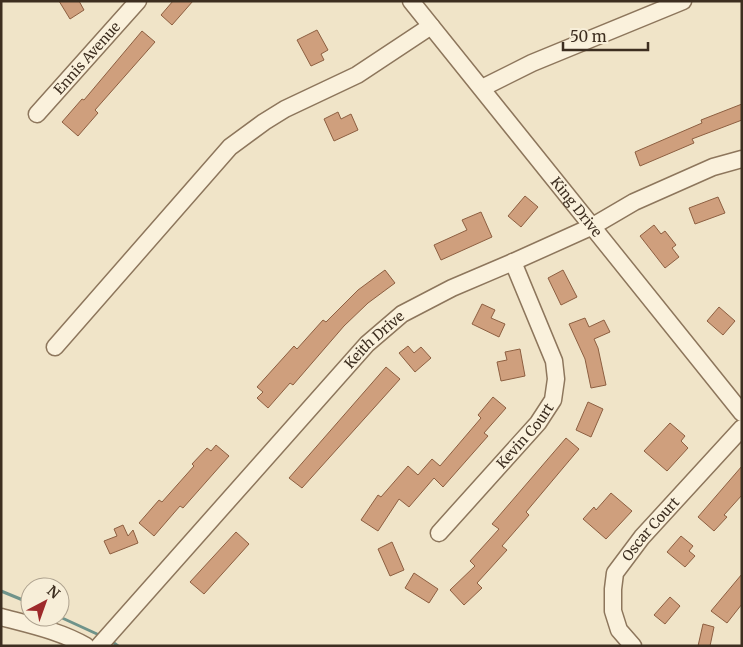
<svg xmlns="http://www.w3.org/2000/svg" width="743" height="647" viewBox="0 0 743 647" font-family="Merriweather,serif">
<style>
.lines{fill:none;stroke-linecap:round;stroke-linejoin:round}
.stream{stroke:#6f938a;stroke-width:3}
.building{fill:#cf9f7d;stroke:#8d5f41}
.minor-casing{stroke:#8d765c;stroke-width:19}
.minor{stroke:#faf1dc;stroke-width:16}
.labels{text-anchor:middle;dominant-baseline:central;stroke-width:4;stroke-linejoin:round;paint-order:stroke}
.street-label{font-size:14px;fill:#3d2e20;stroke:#f7eed8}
</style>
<rect width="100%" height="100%" fill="#f0e4c8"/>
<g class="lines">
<g class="stream">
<polyline points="1,591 30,603"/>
<polyline points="60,617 97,634"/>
<polyline points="114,643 118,646"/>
</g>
</g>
<g class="building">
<polygon points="59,1 79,1 84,10 70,19"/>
<polygon points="173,1 193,1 172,25 161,15"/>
<polygon points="317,30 328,50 321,54 324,60 311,66 297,40"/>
<polygon points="142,31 155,42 95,110 98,113 78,136 62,122 82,99 84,100"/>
<polygon points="742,104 742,120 692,139 694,143 640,166 635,152 702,123 701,120"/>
<polygon points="338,112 341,119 351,114 358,130 334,141 324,119"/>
<polygon points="525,196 538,207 521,227 508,216"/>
<polygon points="718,197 725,213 695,224 689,208"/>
<polygon points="481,212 492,237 441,260 434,245 467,230 462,220"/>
<polygon points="654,225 661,234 665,231 676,245 672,248 679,257 665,268 640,236"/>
<polygon points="385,270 395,283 368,303 344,326 293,385 290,383 268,408 257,398 263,392 257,387 294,346 297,349 323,320 326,322 358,290"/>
<polygon points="563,270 577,297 561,305 548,278"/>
<polygon points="482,304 495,310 491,318 505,324 499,337 472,324"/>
<polygon points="719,307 735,321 723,335 707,321"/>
<polygon points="585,318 589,327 604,320 610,332 594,339 598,348 606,385 591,388 585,359 569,324"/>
<polygon points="408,346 414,353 421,347 431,358 415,372 399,353"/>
<polygon points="520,349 525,376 501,381 497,362 507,360 505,352"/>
<polygon points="386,367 400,379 302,488 289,478"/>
<polygon points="493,397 506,408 484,433 488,436 443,487 434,478 409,507 399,499 378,531 361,520 378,495 381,497 408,466 418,475 432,459 440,466 481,418 478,415"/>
<polygon points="588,402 603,409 591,437 576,430"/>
<polygon points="670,423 685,436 681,441 688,448 667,471 644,451"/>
<polygon points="566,438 579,449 526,512 529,515 502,546 507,550 477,583 482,588 464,605 450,590 475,566 470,561 499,529 492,524"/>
<polygon points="216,445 229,456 183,508 180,506 154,536 139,523 159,500 162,502 194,466 192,464 207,448 211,451"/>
<polygon points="742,466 742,495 724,515 727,517 714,531 698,517"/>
<polygon points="611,493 632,511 606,539 583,519 594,507 596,510"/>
<polygon points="123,525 128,536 133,530 138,543 110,554 104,541 117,536 114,529"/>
<polygon points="236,532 249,544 204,594 190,582"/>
<polygon points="681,536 693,546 689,551 695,556 685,567 667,552"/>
<polygon points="392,542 404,570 390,576 378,549"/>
<polygon points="414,573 438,589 429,603 405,588"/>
<polygon points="742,574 742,604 727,623 711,611"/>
<polygon points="670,597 680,606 665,624 654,615"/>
<polygon points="703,624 714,627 710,646 698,646"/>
</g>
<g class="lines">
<defs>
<g id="minor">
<path id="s1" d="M411 1 742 413"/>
<polyline points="482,88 532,63 683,1"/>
<path id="s2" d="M37 114 138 1"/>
<polyline points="55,347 230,147 264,122 285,109 357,75 431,26"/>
<path id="s3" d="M439 533 538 423 553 400 556 379 554 361 513 262"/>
<path d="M1 617C31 625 60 631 86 646"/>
<path id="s4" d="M99 646 367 344 402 314 452 288 513 262 593 226 634 202 713 167 742 159"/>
<path id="s5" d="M633 646 619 630 613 611V589L615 573 642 537 742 428"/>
</g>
</defs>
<use href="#minor" class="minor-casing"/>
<use href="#minor" class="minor"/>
</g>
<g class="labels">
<g class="street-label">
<text stroke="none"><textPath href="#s2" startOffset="75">Ennis Avenue</textPath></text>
<text stroke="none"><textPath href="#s1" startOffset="264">King Drive</textPath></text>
<text stroke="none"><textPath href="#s4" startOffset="412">Keith Drive</textPath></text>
<text stroke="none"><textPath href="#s3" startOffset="130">Kevin Court</textPath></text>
<text stroke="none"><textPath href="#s5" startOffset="136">Oscar Court</textPath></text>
</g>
</g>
<rect width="743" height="647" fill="none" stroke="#3d2e20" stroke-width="5"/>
<g transform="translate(45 602) rotate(41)"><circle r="24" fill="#f7eed8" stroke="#ada18e"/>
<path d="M0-4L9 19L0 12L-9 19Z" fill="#9e2a2b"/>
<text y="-8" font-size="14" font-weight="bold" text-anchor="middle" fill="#3d2e20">N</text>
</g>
<path d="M563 42v8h85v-8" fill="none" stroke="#3d2e20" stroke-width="2.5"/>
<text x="570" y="42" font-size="15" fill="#3d2e20" stroke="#f7eed8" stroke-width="4" paint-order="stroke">50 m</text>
</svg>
